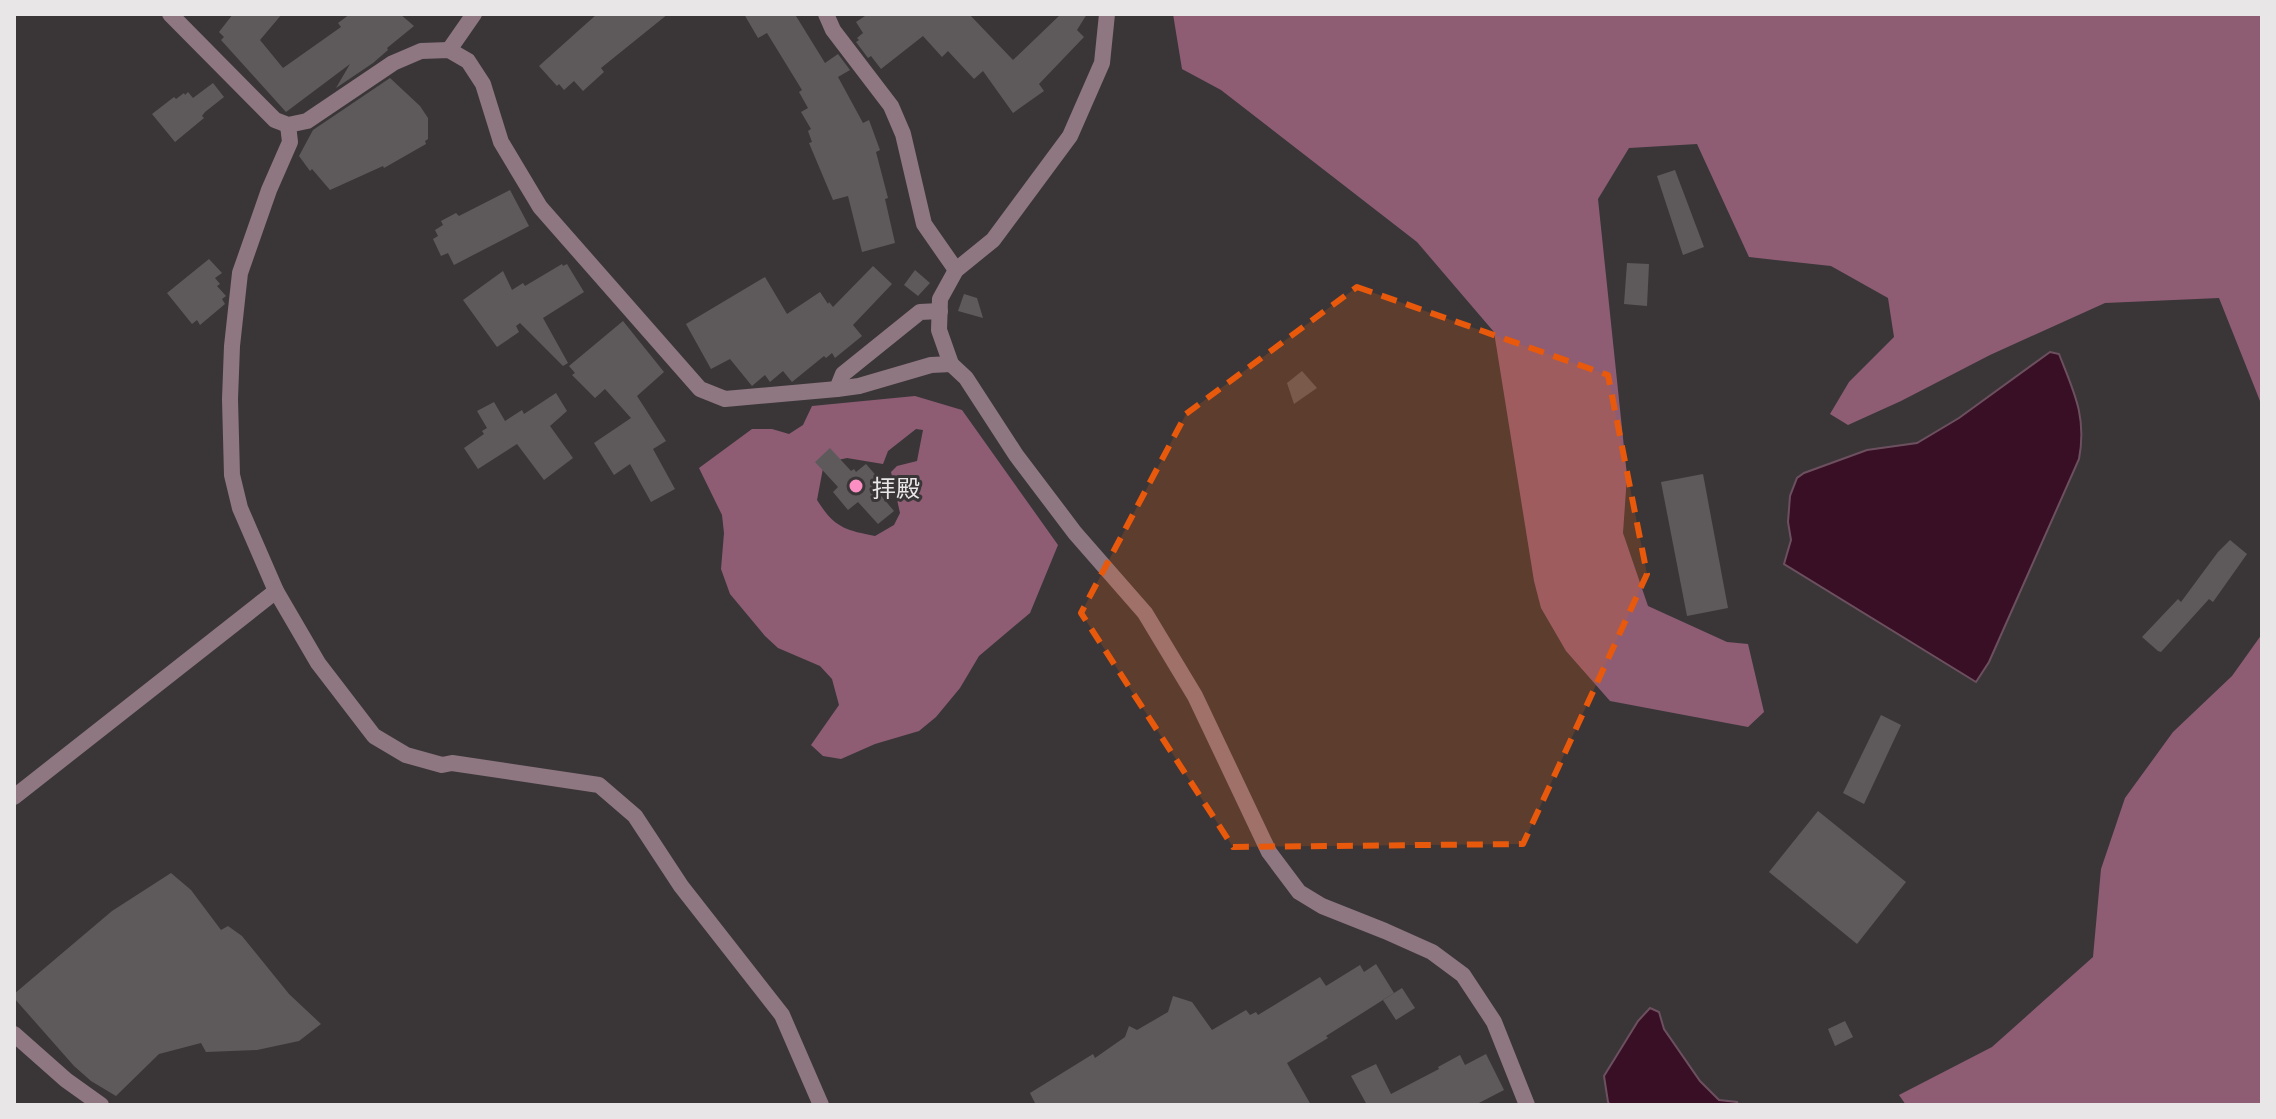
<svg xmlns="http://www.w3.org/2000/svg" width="2276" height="1119" viewBox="0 0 2276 1119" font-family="Georgia,'Noto Sans JP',serif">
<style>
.forest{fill:#8e5d74;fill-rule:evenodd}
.water{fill:#380f25;stroke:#6d505f;stroke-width:2}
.building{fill:#5e5a5c}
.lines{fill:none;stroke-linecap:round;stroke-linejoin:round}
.minor{stroke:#8e7781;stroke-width:16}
.marked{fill:#e8590c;fill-opacity:0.2;stroke:#e8590c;stroke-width:6;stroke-dasharray:16 10;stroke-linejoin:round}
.poi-dot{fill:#fb8fc4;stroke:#3a3638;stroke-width:3}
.labels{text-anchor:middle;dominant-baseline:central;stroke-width:6;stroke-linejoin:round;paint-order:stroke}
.poi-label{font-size:24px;fill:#e9e6e7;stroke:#3a3638;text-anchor:start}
</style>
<rect width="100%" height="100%" fill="#3a3638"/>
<g class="forest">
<polygon points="1173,14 2262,14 2262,406 2219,298 2105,303 1990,355 1901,401 1848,425 1830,414 1849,382 1894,337 1888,298 1831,266 1749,257 1697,144 1629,148 1598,199 1627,476 1623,533 1648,606 1727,642 1748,644 1764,712 1748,727 1610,701 1566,651 1541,608 1534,581 1494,332 1417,242 1221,90 1182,69"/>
<path d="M915 396 962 410 1058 545 1030 613 979 656 960 688 936 717 919 731 875 744 841 759 823 756 811 745 839 705 832 679 820 666 778 648 765 636 730 594 721 569 724 533 722 515 699 468 752 429H772L789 434 803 425 812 406ZM916 429 923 430 917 461 897 466 891 472 900 513 894 525 875 536C844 530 834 527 817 500L824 463 847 458 883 464 888 451Z"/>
<polygon points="2262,634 2262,1105 1906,1105 1899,1095 1992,1047 2093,957 2101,869 2125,798 2173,732 2232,676"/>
</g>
<g class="water">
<path d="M2050 352 2059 354C2074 392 2087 417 2079 459L1989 662 1976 682 1784 564 1791 540 1788 522 1790 496 1797 478 1804 473 1867 450 1917 443 1959 418Z"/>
<polygon points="1650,1008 1659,1012 1664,1029 1700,1081 1719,1100 1737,1102 1738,1105 1610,1105 1608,1102 1604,1076 1638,1021"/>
</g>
<g class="building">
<polygon points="233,14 282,14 260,40 283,68 341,27 338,23 350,14 400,14 414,26 387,48 388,50 373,63 336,88 350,64 286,112 221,40 224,37 219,32"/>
<polygon points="597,14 668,14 601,68 604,72 583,91 574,81 564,90 559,84 557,86 539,66"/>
<polygon points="744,14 800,14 796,16 825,63 838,54 850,70 838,77 863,123 869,120 880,150 876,152 888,198 885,199 895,243 862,252 848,196 833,200 809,143 812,142 808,131 811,129 801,112 808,108 799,92 802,90 767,33 758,38"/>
<polygon points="868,14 969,14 1013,60 1061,14 1087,14 1077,30 1084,37 1039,84 1044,91 1013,113 983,71 974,79 948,51 942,57 923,36 881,69 871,56 868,58 856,42 859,40 857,38 863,33 856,22"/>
<polygon points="390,78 420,106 428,118 428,139 425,141 426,144 384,168 383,166 330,190 312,169 310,171 299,156 313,130"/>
<polygon points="213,83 224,97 205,112 202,116 204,118 175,142 152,114 174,97 176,99 184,93 185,95 188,92 193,98"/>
<polygon points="1675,170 1704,247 1683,255 1657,176"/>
<polygon points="510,190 529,226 454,265 448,253 441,256 433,239 438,236 435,230 443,225 441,221 456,213 459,216"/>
<polygon points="209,259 222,273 215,278 220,284 217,286 226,296 222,299 225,304 200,325 197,320 192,324 167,293"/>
<polygon points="1627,263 1649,264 1647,306 1624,304"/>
<polygon points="562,264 563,266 567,264 584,292 543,318 568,363 563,366 520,323 516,326 519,332 497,347 463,300 503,271 512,290 523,283 525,286"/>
<polygon points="873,266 892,284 853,325 862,336 835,358 832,353 826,358 824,356 792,382 783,371 770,382 765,375 752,386 730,359 711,369 686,324 765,277 787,314 820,292 828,304 829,302 833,307"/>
<polygon points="915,270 930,283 918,296 904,285"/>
<polygon points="964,294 977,298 983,318 958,311"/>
<polygon points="623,321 664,372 637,396 666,441 653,449 675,489 651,502 630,464 614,475 594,443 631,418 605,389 595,398 572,375 575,373 569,366"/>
<polygon points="1302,371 1317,388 1294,404 1287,383"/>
<polygon points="556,393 567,411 550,426 573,458 544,480 517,444 478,469 464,448 484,434 482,431 487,428 477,411 494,402 505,421 522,410 524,414"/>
<polygon points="830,448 851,471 854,469 856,472 866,464 879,479 872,485 894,511 878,524 858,502 848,510 833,492 838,487 815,462"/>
<polygon points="1703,474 1728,608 1687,616 1661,482"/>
<polygon points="2230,540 2247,554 2213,602 2209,599 2161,652 2158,651 2142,637 2178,599 2181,602 2218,552"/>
<polygon points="1881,715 1901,725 1864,804 1843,793"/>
<polygon points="1818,811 1906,882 1857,944 1769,872"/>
<polygon points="171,873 191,890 221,930 228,926 242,936 289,994 321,1024 299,1041 257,1050 206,1052 201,1043 159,1054 116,1096 91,1081 74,1066 14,998 14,994 112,911"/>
<polygon points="1376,964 1394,993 1326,1036 1328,1038 1287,1063 1311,1105 1036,1105 1030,1093 1093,1054 1095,1058 1125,1037 1129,1026 1137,1030 1168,1012 1173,996 1192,1002 1212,1030 1246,1010 1250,1015 1256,1012 1258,1015 1320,977 1326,986 1360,965 1364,972"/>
<polygon points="1402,988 1415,1008 1396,1020 1383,1000"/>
<polygon points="1845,1021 1853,1037 1835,1046 1828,1029"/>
<polygon points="1486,1054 1504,1090 1475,1105 1367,1105 1351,1076 1376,1064 1391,1094 1439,1069 1438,1067 1460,1055 1465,1065"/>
</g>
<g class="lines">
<g class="minor">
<polyline points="170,14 275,120 288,125 307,121 393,63 421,51 449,50 468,61 483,84 501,142 540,207 700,389 725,399 837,389 859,386 931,365 951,364"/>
<polyline points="826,14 833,30 891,106 903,134 924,224 956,270"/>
<polyline points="1107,14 1102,63 1070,136 993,240 956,270 940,299 939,330 951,364 966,378 1016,455 1075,533 1145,613 1195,696 1269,852 1299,892 1322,906 1385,931 1432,952 1463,975 1494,1022 1527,1105"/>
<polyline points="449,50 474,14"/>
<polyline points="288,125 290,142 269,190 240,273 232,346 230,399 232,475 240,508 276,591 318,663 374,736 406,755 442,765 452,763 599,785 635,816 681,886 782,1015 821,1105"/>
<polyline points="837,389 843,374 920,312 940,311"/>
<polyline points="14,797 276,591"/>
<polyline points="14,1034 66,1080 101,1105"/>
</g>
</g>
<path class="marked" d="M1357 287 1608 375 1647 574 1523 844 1233 847 1081 613 1186 414Z"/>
<circle class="poi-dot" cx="856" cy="486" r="8"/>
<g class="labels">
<g class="poi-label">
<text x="872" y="486">拝殿</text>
</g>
</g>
<rect width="2276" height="1119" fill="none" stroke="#e9e6e7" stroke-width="32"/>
</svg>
